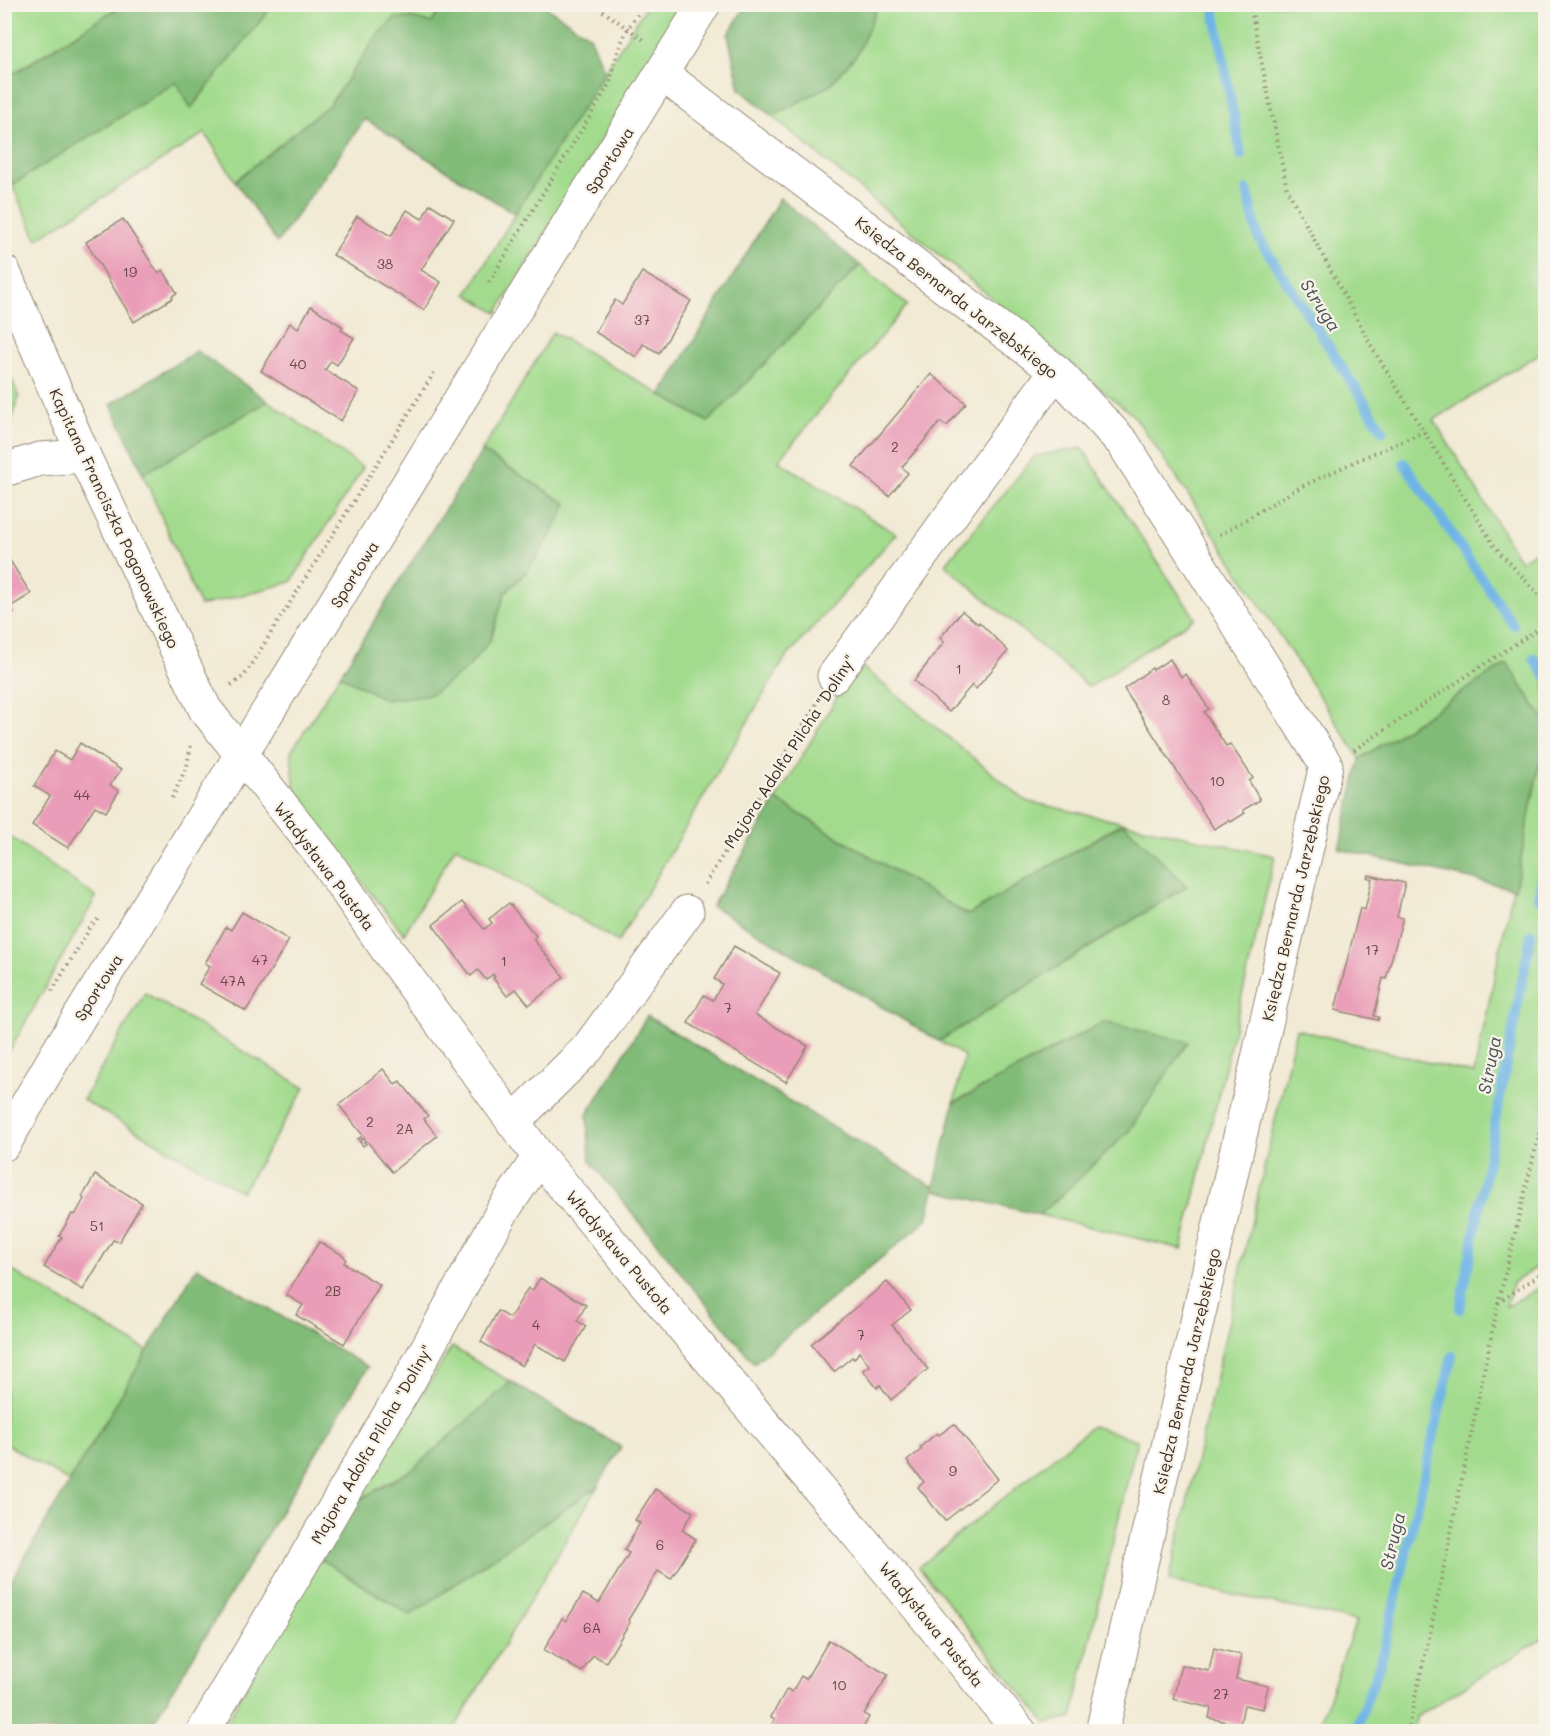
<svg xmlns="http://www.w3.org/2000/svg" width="1550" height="1736" viewBox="0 0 1550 1736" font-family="Mali,sans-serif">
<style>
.green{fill:#a2db8d;stroke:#6e8256;stroke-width:1.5}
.forest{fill:#81bb78;stroke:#5e724b;stroke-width:1.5}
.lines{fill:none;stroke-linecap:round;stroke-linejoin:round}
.stream{stroke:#6eb4e5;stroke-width:10}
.building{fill:#ea9db8}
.minor-casing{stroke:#968a79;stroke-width:35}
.tertiary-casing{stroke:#968a79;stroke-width:35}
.path{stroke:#968a79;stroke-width:4;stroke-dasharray:1.5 4.5;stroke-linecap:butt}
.minor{stroke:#fff;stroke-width:33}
.tertiary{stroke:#fff;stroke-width:33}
.labels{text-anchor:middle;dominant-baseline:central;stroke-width:4.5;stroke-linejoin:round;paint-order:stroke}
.number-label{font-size:14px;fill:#674744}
.street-label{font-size:16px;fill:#3b2a1e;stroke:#f7f3e8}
.water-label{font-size:18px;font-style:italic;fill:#4a535a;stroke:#f7f3e8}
</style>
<rect width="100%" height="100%" fill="#f7f3e8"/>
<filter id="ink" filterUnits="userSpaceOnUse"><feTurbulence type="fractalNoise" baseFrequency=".0167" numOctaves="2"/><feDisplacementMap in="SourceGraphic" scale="12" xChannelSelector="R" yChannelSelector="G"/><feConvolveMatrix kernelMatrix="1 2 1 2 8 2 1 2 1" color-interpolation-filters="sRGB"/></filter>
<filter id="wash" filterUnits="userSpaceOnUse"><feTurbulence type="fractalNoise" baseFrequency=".008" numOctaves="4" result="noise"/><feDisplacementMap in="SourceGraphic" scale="24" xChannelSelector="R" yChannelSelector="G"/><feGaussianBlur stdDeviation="1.35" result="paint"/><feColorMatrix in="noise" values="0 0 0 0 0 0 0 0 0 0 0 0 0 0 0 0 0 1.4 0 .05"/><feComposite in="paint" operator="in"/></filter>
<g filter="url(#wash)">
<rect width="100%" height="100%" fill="#f1ead4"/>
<g class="green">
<polygon points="5,4 122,4 122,5 5,79"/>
<polygon points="273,5 444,5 431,24 410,18 379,33 330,104 235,181 205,133 37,239 12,185 176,82 191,108"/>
<polygon points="647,5 684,5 497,313 467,294 515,214"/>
<polygon points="878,5 1545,5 1545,350 1434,420 1520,561 1545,545 1545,722 1507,663 1360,759 1186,491 1135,417 772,116 829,86 869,25"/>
<polygon points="860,265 907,305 778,461 896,534 784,660 618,942 456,846 404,934 296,800 291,752 340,675 386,700 491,639 505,593 527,571 551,535 567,504 482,451 553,332 708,422"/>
<polygon points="5,364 19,397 5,443 4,443"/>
<polygon points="268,401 363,468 291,582 200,606 143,474"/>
<polygon points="1082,448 1195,618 1089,687 945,565 1035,456"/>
<polygon points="861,666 1026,801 1275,856 1182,1249 1040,1215 1129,1131 1103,1022 954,1103 964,1056 939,1041 1187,886 1122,823 968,915 776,800 839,694"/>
<polygon points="1545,748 1545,1262 1513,1283 1506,1307 1545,1284 1545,1637 1416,1717 1413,1731 1317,1731 1356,1621 1169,1581 1296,1029 1474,1074 1541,755"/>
<polygon points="5,833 96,897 5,1059"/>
<polygon points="145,993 305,1088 242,1192 83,1100"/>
<polygon points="4,1266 148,1351 69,1482 5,1443"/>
<polygon points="452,1347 511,1382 413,1469 354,1503"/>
<polygon points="1092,1426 1137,1440 1072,1717 1046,1723 919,1567"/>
<polygon points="598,1486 453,1731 221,1732 319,1558 410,1615"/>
</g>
<g class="forest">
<polygon points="122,5 273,5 191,108 176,82 12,185 5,167 5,79"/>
<polygon points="444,5 543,5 590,36 605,72 515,214 365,119 277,243 235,181 330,104 379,33 395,18 410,18 431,23"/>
<polygon points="746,5 746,4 878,5 858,53 829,86 772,116 740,89 728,35"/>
<polygon points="780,198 860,265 708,422 661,395"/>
<polygon points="197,351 268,401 143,474 111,404"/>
<polygon points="482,451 567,504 551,535 527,571 505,593 491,639 468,668 432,694 386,700 340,675"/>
<polygon points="1507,663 1545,722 1545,748 1541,755 1515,889 1339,849 1360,759"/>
<polygon points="776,800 968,915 1123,823 1187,886 939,1041 712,906"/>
<polygon points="647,1016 934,1187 954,1103 1104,1022 1188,1042 1129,1131 1040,1215 934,1190 927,1220 754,1363 590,1161 587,1115"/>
<polygon points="197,1267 368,1367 148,1731 5,1731 5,1591"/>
<polygon points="511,1382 621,1447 598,1486 410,1615 319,1558 354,1503 413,1469"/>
</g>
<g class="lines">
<g class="stream">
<polyline points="1213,4 1241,155"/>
<polyline points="1247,190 1258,237 1383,431"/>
<polyline points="1404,463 1513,625"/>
<polyline points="1534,659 1546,676"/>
<polyline points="1538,898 1546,859"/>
<polyline points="1460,1309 1531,934"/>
<polyline points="1355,1732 1382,1658 1452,1356"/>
</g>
</g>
<g id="blocks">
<g class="building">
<polygon points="430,204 454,219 421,270 441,282 424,310 333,255 357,216 391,236 407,210 422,219"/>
<polygon points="123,219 158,273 163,270 177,293 172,296 173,298 134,322 86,242"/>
<polygon points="642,272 691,301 659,353 643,344 636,357 595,332 615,300 622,305"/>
<polygon points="311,306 343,327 341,330 354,338 337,365 331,361 325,370 359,391 341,421 261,371 290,323 298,328"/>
<polygon points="931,374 966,403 947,426 940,422 902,467 908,473 889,496 853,466"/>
<polygon points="4,551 31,594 10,607 14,613 4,619"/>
<polygon points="962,611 978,624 979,622 1008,651 976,689 972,685 949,712 914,681 944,642 940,638"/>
<polygon points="1170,659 1181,677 1186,674 1209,709 1204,712 1226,746 1230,744 1253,778 1249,781 1260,800 1243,810 1245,813 1231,822 1229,820 1214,829 1124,689 1152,668 1153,670"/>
<polygon points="80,743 121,770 110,785 119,791 106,812 95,806 68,848 32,825 50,796 34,786 55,751 70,760"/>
<polygon points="1368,875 1405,883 1397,917 1402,918 1402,921 1386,979 1383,978 1374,1016 1379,1017 1378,1020 1335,1010 1360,908 1365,910 1372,879 1367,877"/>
<polygon points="462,902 484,929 492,923 489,919 509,903 536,936 533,939 564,977 529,1005 516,989 507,996 493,978 495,977 493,974 486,980 478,970 471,976 433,925"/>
<polygon points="242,912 289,940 246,1011 199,984 210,966 205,963 226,927 231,930"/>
<polygon points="734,946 780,973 755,1015 808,1046 786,1082 688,1023 704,995 713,1000 722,984 714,979"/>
<polygon points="383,1069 395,1084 400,1081 428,1116 424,1119 437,1136 392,1172 366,1140 364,1142 366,1144 363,1146 358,1139 361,1137 362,1140 365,1138 339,1105"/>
<polygon points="95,1175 142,1203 119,1242 113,1240 83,1290 44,1267 62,1237 59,1236 72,1214 75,1215 84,1199 82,1197"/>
<polygon points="319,1242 343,1255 346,1259 344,1263 380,1285 344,1344 296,1315 303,1305 286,1295"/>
<polygon points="540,1278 586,1305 577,1321 586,1326 565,1362 535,1344 522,1366 481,1342 498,1311 510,1318 528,1288 532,1291"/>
<polygon points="887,1282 911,1310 892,1325 928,1369 891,1400 880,1385 877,1388 863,1370 870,1366 859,1352 854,1359 852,1357 834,1372 811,1344"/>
<polygon points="954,1424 998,1479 945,1521 918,1487 924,1482 907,1461 922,1449 920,1447 937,1433 939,1435"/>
<polygon points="655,1489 693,1512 682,1530 696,1539 671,1579 658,1571 628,1620 630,1622 606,1662 593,1655 582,1672 544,1650 562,1618 566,1621 583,1594 599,1603 629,1553 624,1550 640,1523 635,1520"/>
<polygon points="829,1640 888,1675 864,1714 869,1717 861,1732 780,1732 771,1726 775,1719 771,1717 787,1689 792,1692 801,1676 806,1679"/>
<polygon points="1214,1648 1241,1655 1236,1679 1268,1686 1263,1709 1244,1705 1240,1725 1209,1718 1211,1708 1173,1699 1181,1665 1209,1671"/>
</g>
</g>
</g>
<g filter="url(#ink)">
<use href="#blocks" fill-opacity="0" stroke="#968a79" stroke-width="1.5"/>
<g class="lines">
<defs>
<g id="minor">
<polyline points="662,74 1056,371 1123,443 1326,765 1102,1732"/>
<polyline points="4,272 84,456 205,709 323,857 388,951 539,1157 890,1573 1020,1732"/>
<polyline points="4,470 40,459 84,456"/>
<polyline points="834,676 1056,371"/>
<polyline points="513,1122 588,1048 687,912"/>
<polyline points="203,1732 409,1381 502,1212 539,1157"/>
</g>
<polyline id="tertiary" points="4,1144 56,1055 704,4"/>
</defs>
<use href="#minor" class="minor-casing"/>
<use href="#tertiary" class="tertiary-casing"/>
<g class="path">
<polyline points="593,4 644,40"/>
<polyline points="1250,4 1287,189 1373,349 1495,547 1546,603"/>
<path d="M489 282 610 83C616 53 624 26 648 4"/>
<polyline points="1220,535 1295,490 1358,460 1424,432"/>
<polyline points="231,685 244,676 434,373"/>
<polyline points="1354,750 1546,624"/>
<polyline points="172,798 187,766 191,744"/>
<polyline points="705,884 816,704"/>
<polyline points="52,991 92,925 98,919"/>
<polyline points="1498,1303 1546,1270"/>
<polyline points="1407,1732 1430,1634 1498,1303 1546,1105"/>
</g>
<use href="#minor" class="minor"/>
<use href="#tertiary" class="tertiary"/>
</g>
</g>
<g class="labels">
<g class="number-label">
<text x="385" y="263">38</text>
<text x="130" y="271">19</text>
<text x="642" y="319">37</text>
<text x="298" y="363">40</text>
<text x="895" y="446">2</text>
<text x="959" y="668">1</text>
<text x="1166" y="699">8</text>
<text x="1217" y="780">10</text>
<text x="82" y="794">44</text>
<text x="1372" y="949">17</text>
<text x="260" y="959">47</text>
<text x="504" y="960">1</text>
<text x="233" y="980">47A</text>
<text x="728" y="1007">7</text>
<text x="370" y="1121">2</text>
<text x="405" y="1128">2A</text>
<text x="97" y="1225">51</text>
<text x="333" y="1290">2B</text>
<text x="536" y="1324">4</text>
<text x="861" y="1334">7</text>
<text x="953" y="1470">9</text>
<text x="660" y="1544">6</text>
<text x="592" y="1627">6A</text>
<text x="839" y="1684">10</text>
<text x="1221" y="1693">27</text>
</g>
<g class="street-label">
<text transform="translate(609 160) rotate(-58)">Sportowa</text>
<text transform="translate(957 297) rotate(38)">Księdza Bernarda Jarzębskiego</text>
<text transform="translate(115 518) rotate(65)">Kapitana Franciszka Pogonowskiego</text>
<text transform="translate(354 574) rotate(-58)">Sportowa</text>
<text transform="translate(789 751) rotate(-57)">Majora Adolfa Pilcha "Doliny"</text>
<text transform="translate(325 866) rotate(53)">Władysława Pustoła</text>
<text transform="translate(1295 898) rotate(-77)">Księdza Bernarda Jarzębskiego</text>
<text transform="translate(98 987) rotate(-58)">Sportowa</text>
<text transform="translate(620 1252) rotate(50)">Władysława Pustoła</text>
<text transform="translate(1186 1371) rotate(-77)">Księdza Bernarda Jarzębskiego</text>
<text transform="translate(371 1444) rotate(-60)">Majora Adolfa Pilcha "Doliny"</text>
<text transform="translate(932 1624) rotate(51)">Władysława Pustoła</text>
</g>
<g class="water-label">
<text transform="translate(1321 305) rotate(57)">Struga</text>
<text transform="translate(1489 1065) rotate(-79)">Struga</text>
<text transform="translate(1392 1541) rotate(-77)">Struga</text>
</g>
</g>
<rect width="1550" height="1736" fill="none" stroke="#f7f3e8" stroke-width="24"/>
</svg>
